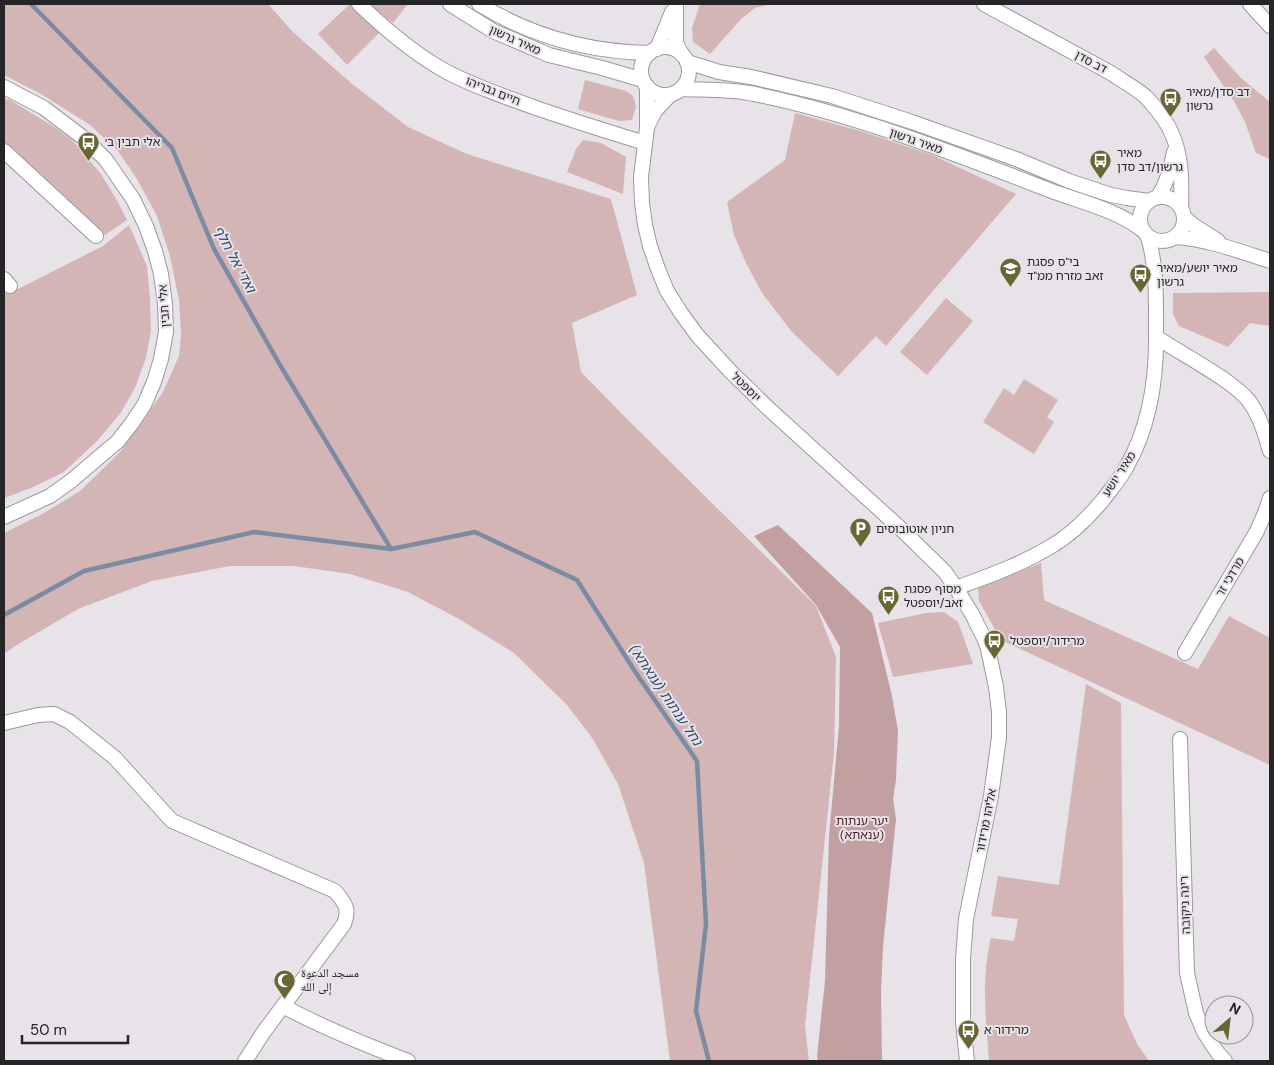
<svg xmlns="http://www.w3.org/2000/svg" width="1274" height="1065" viewBox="0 0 1274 1065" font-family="'DM Sans','Noto Naskh Arabic','Noto Sans Hebrew',sans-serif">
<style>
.green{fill:#d4b5b5}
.forest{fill:#c29fa0}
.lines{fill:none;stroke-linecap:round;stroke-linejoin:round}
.stream{stroke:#7b8ba4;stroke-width:4.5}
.minor-casing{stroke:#9c989d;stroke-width:16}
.minor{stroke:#fff;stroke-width:14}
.labels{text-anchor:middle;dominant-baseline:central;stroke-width:4;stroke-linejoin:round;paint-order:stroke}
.street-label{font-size:12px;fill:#252426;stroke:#e7e3e8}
.poi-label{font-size:12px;fill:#252426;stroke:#e7e3e8;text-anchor:start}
.park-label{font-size:12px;fill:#512225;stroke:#e7e3e8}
.water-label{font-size:14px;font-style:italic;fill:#31486f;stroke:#e7e3e8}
</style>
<rect width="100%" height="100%" fill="#e7e3e8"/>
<g class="green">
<polygon points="4,4 268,4 293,32 351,83 408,127 467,154 611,199 637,295 572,323 581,372 627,419 816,606 836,657 834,753 805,1026 809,1061 670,1061 644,863 618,784 593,739 567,705 514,653 459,619 408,592 350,574 294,566 230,566 152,581 78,609 15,646 4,654 4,533 44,513 80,491 120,452 163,392 179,356 181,333 179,300 170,256 157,216 137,179 118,151 90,125 41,94 4,75"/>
<polygon points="350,4 379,33 347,65 318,34"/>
<polygon points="370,4 408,4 393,23 376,10"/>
<polygon points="700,4 771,4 755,8 741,19 710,54 693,42 692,28"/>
<polygon points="1214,48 1241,78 1270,102 1270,159 1256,153 1245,122 1235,103 1204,57"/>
<polygon points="585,80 626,91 633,96 636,107 632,120 619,121 578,109"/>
<polygon points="4,99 10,100 56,128 73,141 101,174 119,204 127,220 105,235 4,142"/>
<polygon points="795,113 864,132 932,155 1016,194 886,346 876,336 838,376 792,332 762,293 746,263 734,235 727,202 785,160"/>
<polygon points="583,140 601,143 626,157 623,194 567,172 576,149"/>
<polygon points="129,225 147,266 150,300 151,331 146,358 135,388 120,414 97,441 64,472 31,488 4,498 4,294 14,291 103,246"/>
<polygon points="1270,292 1270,326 1250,323 1228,347 1179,326 1173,314 1173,293"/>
<polygon points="946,298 973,321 927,375 900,352"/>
<polygon points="1024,379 1058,400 1047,417 1054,422 1034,454 983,422 1004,388 1014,395"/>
<polygon points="1041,563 1044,600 1198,669 1229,616 1270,638 1270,765 1001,640 979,601 978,588"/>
<polygon points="944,612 958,622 973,664 893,677 878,623 926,613"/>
<path d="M1086 684 1121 703 1124 1015 1137 1044 1149 1061H989C986 1020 981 978 991 938L1014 941 1018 919 991 916 998 876 1059 885Z"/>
</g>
<polygon class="forest" points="778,525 872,613 892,696 898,731 896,780 893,799 896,819 883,946 881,993 882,1061 818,1061 817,1056 825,981 829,836 839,726 840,647 816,605 754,536"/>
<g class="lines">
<g class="stream">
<polyline points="31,4 172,148 214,249 280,365 391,549"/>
<polyline points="4,615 84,571 254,532 391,549 475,532 577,580 636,673 697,761 706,924 696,1011 709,1061"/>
</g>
<defs>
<g id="minor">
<path d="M359 4C386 30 414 54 447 72 476 87 508 98 539 109 574 121 609 132 645 143"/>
<polyline points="450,4 493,31 549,55 602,68 643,80"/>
<path d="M479 4C531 36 589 52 650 53"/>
<polyline points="676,4 676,43 682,55"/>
<path d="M984 4 1111 73C1122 81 1136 88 1146 97 1154 106 1166 120 1171 132 1182 154 1182 183 1181 208"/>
<polyline points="1250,4 1270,26"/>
<circle cx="665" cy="71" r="24"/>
<polyline points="657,49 672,12"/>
<polyline points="687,62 719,72 751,77 832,96 912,122 1016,159 1069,181 1111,195 1127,198 1149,201"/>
<polyline points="647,86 647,128 641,177 642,203 645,225 650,246 658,269 667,291 681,313 697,335 730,371 769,409 900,528 945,572 956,588 972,614 985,640 988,649 996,687 999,712 999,737 991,796 966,919 963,959 963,1022 967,1061"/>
<polyline points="4,87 44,108 85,139 106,160 133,199 146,226 155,251 161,274 165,304 166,332 161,359 154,382 144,405 132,423 118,441 71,481 50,496 4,517"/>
<path d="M681 89C704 90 727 89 749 93 851 113 948 151 1044 188 1076 201 1113 208 1141 229"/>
<polyline points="648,125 655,111 670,95"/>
<polyline points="4,151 96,236"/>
<circle cx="1162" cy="219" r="22"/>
<path d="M1158 197C1167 183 1171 169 1174 152"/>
<polyline points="1184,217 1193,225 1218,241"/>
<path d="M1175 237C1207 239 1239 251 1270 261"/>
<polyline points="4,279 10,286"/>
<path d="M1156 337C1178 351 1201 364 1222 378 1232 385 1242 392 1249 401 1260 416 1265 434 1270 451"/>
<path d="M956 588C988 576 1020 565 1050 547 1071 535 1088 518 1103 500 1111 489 1121 478 1127 466 1150 425 1157 377 1156 331 1156 299 1157 267 1148 237"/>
<polyline points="1185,653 1257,531 1265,513 1270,498"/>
<path d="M4 723 38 715 54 714 70 722 115 758 172 821 335 891C345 903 350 909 344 924L263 1033 245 1061"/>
<polyline points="1180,739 1187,973 1196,1013 1204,1032 1217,1052 1225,1061"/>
<path d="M283 1006C323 1028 366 1045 408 1061"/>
</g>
</defs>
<use href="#minor" class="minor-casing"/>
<use href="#minor" class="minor"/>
</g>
<defs>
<symbol id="bus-pin" viewBox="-11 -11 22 30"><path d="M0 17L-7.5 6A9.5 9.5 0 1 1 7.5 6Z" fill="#686633" stroke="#e7e3e8"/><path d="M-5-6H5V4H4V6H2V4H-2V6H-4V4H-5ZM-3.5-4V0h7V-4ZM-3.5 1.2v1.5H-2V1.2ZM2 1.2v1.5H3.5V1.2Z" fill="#fff"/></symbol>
<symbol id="school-pin" viewBox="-11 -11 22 30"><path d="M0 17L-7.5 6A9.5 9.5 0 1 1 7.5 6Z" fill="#686633" stroke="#e7e3e8"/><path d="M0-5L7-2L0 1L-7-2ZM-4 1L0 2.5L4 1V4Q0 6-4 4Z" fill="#fff"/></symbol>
<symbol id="parking-pin" viewBox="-11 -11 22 30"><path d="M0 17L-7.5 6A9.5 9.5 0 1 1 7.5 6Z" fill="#686633" stroke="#e7e3e8"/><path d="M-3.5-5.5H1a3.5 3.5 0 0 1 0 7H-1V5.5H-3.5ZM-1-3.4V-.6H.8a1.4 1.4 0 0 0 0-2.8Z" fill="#fff"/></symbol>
<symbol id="mosque-pin" viewBox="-11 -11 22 30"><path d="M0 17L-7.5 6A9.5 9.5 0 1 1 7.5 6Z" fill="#686633" stroke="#e7e3e8"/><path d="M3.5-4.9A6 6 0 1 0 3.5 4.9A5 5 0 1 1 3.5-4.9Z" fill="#fff"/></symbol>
</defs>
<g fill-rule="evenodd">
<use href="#bus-pin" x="1158" y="86" width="25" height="34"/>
<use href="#bus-pin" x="76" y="130" width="25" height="34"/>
<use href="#bus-pin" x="1088" y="148" width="25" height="34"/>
<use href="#school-pin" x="998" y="256" width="25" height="34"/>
<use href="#bus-pin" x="1128" y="262" width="25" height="34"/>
<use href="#parking-pin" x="848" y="516" width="25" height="34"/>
<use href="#bus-pin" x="876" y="584" width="25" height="34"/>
<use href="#bus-pin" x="982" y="628" width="25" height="34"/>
<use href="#mosque-pin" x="272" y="968" width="25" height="34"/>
<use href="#bus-pin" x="956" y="1018" width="25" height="34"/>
</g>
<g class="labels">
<g class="street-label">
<text transform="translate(515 40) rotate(24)">מאיר גרשון</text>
<text transform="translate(1091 62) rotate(28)">דב סדן</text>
<text transform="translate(493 91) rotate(22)">חיים גבריהו</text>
<text transform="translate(916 141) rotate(19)">מאיר גרשון</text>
<text transform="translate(164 306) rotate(-94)">אלי תבין</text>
<text transform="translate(746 387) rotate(45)">יוספטל</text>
<text transform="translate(1119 474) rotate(-57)">מאיר יושע</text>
<text transform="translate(1230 577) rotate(-59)">מרדכי זר</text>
<text transform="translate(986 821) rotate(-79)">אליהו מרידור</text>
<text transform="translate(1185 905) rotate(-92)">רינה ניקובה</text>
</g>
<g class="poi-label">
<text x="1186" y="92">דב סדן/מאיר<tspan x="1186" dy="14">גרשון</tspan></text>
<text x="105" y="142">אלי תבין ב׳</text>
<text x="1117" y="153">מאיר<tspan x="1117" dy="14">גרשון/דב סדן</tspan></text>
<text x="1027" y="262">בי"ס פסגת<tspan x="1027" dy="14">זאב מזרח ממ"ד</tspan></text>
<text x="1157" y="268">מאיר יושע/מאיר<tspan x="1157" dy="14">גרשון</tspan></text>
<text x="876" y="529">חניון אוטובוסים</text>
<text x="904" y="589">מסוף פסגת<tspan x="904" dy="14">זאב/יוספטל</tspan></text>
<text x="1010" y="641">מרידור/יוספטל</text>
<text x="301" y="973">مسجد الدعوة<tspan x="301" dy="14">إلى الله</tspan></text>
<text x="984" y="1030">מרידור א</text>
</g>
<g class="park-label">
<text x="862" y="821">יער ענתות<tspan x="862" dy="14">(ענאתא)</tspan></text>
</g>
<g class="water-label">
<text transform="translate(235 259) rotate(62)">ואדי אל חלף</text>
<text transform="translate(666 695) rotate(56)">נחל ענתות (ענאתא)</text>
</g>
</g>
<rect width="1274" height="1065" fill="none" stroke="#252426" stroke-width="10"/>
<g transform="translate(1229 1020) rotate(28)"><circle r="24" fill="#e7e3e8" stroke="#99979a"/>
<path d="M0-4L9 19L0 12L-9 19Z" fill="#686633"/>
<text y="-8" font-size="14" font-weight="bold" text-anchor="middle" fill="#252426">N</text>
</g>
<path d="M22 1035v8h106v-8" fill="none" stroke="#252426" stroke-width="2.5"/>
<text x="30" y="1035" font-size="15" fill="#252426" stroke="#e7e3e8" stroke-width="4" paint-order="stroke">50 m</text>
</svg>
